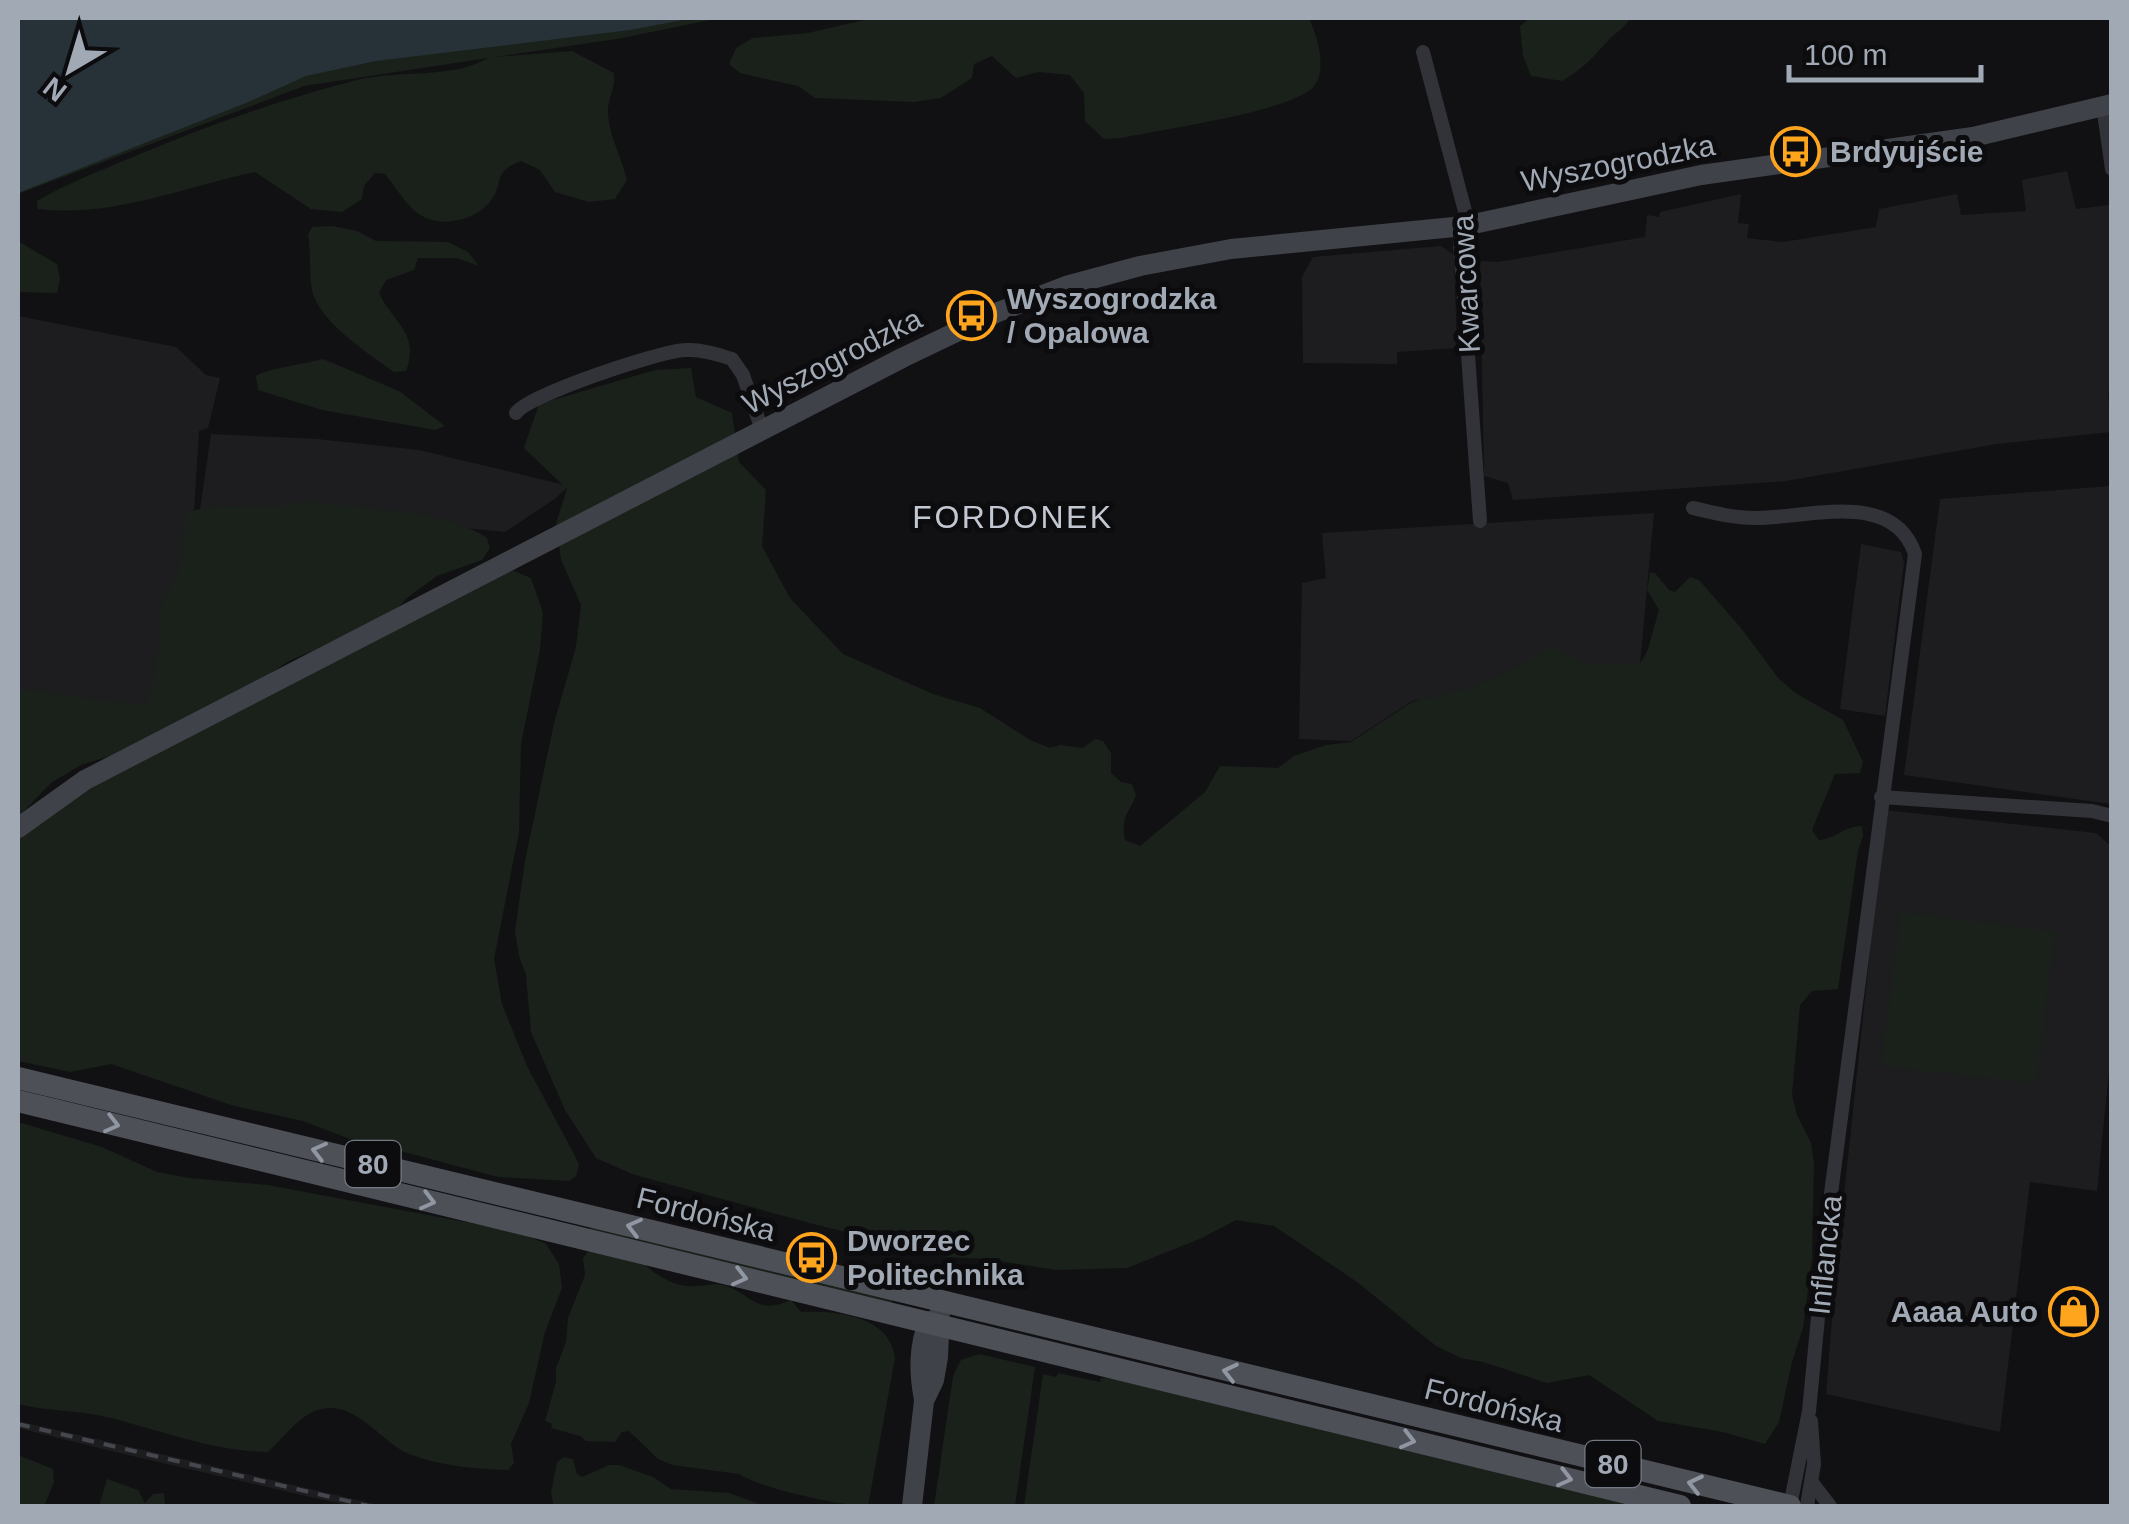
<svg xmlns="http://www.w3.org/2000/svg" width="2129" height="1524" viewBox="0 0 2129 1524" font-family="Helvetica,sans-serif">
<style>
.built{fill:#1d1d20}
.green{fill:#19211a}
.water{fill:#273138}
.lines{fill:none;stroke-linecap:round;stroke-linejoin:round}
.street{stroke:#323338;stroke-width:14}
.secondary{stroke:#404249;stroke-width:20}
.primary{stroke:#4e5058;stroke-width:22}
.rail{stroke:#45474e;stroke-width:4;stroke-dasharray:12 10;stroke-linecap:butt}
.oneway{stroke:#9097a2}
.labels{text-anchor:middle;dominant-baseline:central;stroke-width:10;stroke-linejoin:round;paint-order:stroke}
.shield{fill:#0c0c0e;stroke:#747a83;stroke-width:2.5}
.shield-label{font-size:28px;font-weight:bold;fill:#a1a9b5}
.poi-label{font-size:30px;font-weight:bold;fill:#a1a9b5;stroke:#0c0c0e;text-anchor:start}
.street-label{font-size:30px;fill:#a1a9b5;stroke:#0c0c0e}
.neighbourhood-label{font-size:32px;letter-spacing:2.5px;fill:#c2c7d1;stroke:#0c0c0e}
</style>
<rect width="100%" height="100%" fill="#111113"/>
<g class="built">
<polygon points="2067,171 2076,209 2110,205 2112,391 2108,391 2111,432 1997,444 1786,481 1513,500 1508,483 1484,476 1480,261 1498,262 1645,237 1647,215 1659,217 1660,212 1741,194 1738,223 1749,224 1747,238 1783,242 1876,227 1879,209 1957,194 1961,215 2026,211 2022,180"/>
<polygon points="1441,246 1454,255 1457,348 1397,352 1397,364 1303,363 1302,277 1313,257"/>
<polygon points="18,316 176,347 206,375 220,378 208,428 199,431 193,527 163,713 18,694"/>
<polygon points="211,434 317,439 419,450 569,486 556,498 505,532 300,512 198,523"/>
<polygon points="2111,486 2111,804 1904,775 1940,499"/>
<polygon points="1654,513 1639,675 1412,701 1351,741 1299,739 1302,583 1326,578 1322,533"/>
<polygon points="1861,544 1901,552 1904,562 1885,716 1840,709"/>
<polygon points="1885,810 2096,833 2112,847 2112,1040 2097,1191 2030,1182 2000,1432 1826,1394 1836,1270"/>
<polygon points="18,1421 170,1456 383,1506 350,1506 128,1455 18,1428"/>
</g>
<g class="green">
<path d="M18 18H720L617 39 495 57 572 51 614 73C616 88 607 99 608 114 609 135 622 159 627 180L615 199 589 202 555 192 540 170 521 161C490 173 506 183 489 203 473 222 436 229 416 212 404 202 395 186 385 174L375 173 364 186 362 199 342 212 311 209 255 172C184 187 112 218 38 209L37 201C66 184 97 172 128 159 203 127 281 99 361 79 402 70 452 79 488 58L304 86 18 194Z"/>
<path d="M873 18H1309C1317 36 1327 67 1315 85 1297 111 1157 130 1121 138L1104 139 1085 121 1084 93 1070 75 1038 72 1016 78 992 56 974 64 972 78 941 98 914 102 815 98 798 86 740 73 729 64 736 48 753 38 808 33Z"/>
<path d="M1530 18H1630C1625 29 1615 32 1607 42 1589 61 1585 67 1562 81L1531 76 1523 56 1520 26Z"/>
<path d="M332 226 357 231 376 241 448 242 468 252 479 266 457 258H418L414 270 386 280 379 293C394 324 420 333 406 371L394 372C369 354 318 321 312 290 309 273 311 253 308 235L312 227Z"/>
<polygon points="18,241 57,264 60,279 57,293 18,292"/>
<path d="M323 359 399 391 445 426 435 430 322 410 258 390 256 376C267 368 306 364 323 359Z"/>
<path d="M691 368 696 397 732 413 739 462 766 490 762 546 790 598 843 654 933 694 980 708 1030 740 1050 748 1060 745 1083 748 1095 739 1103 741 1111 753V773L1121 782 1132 784 1136 795C1128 816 1121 815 1125 840L1140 846 1205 792 1220 766 1278 768 1294 756 1326 745 1351 742 1412 702 1462 690 1509 673 1550 646 1586 664 1639 665 1647 652 1659 610 1647 590 1650 573H1655L1669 590 1675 592 1690 577 1699 580 1741 628 1779 679 1797 694 1843 720 1863 762 1860 773 1835 774 1812 830 1819 840C1836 839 1844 826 1862 826L1863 836 1858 851 1838 989 1812 991 1800 1005 1792 1095 1797 1115 1811 1143 1814 1163 1812 1259 1803 1328 1792 1362 1779 1422 1765 1444 1723 1432 1658 1421 1589 1375 1547 1383 1483 1362 1461 1358 1436 1346 1357 1282 1274 1226 1236 1220 1202 1238 1127 1268 1057 1270 985 1259 948 1257 813 1224 632 1174 596 1158 565 1110 531 1032 526 975 519 956 515 931 525 861 554 723 576 647 581 605 561 560 556 523 567 489 524 448 539 404 655 370Z"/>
<path d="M303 501C353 508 449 510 487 538L490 548 482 560 437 576 407 598 387 619 289 661 260 680 110 756 81 765 51 783 18 817V689L142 705 149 701 157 661 162 602 181 567 186 513C224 498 266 514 303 501Z"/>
<polygon points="509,569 531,578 543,613 540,650 521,744 519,832 494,959 502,1004 527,1066 575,1156 579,1165 576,1176 569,1181 498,1177 408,1153 363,1144 303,1121 234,1106 111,1064 70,1072 18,1061 18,838 84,791"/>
<polygon points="1901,912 2055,932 2036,1083 1881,1066"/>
<path d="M18 1122 102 1147 157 1172 189 1178 268 1185 471 1223 525 1235 546 1244 559 1264 562 1288 545 1332 529 1403 511 1444 514 1463 508 1470C476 1469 439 1466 409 1454 383 1443 360 1407 329 1408 302 1409 286 1436 268 1452 210 1451 158 1429 102 1416 74 1410 45 1411 18 1404Z"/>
<polygon points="596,1226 893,1298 890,1306 589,1229"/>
<path d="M588 1251 641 1261C654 1274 674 1288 696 1286 707 1286 715 1282 726 1286 752 1294 756 1316 791 1300L801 1312C836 1311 890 1315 895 1358L868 1506C841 1506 760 1488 739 1474L672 1465 658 1459 629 1431 622 1432 615 1442 586 1441 580 1436 551 1428 552 1424 545 1421 556 1382V1368L566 1342 568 1318 585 1275 583 1259Z"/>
<polygon points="979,1354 1035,1367 1015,1506 934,1506 953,1376 961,1360"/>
<polygon points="1058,1373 1100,1382 1101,1378 1128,1379 1653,1506 1024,1506 1043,1374 1056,1377"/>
<polygon points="18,1455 53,1469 54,1482 44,1506 18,1506"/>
<polygon points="564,1457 573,1459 577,1474 582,1477 609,1465 619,1465 653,1477 671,1489 729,1493 765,1506 554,1506 551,1493 557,1462"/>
<polygon points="107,1479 138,1490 145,1503 153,1494 164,1493 165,1506 99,1506"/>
</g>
<polygon class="water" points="18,18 694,18 630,30 376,61 306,76 246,103 18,193"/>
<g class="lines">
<g class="street">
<polyline points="1423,52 1466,215 1460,244 1480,521"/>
<polyline points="2103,106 2112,169"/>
<path d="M516 413C528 395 660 351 685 350 701 349 718 354 732 359L743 375 762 430"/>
<path d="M1693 508C1714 513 1734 518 1755 518 1805 519 1893 488 1915 554L1827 1224 1809 1411 1790 1506"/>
<polyline points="1881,797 2092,811 2112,816"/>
<polyline points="1813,1484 1830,1506"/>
<polyline points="1807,1506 1814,1464 1811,1421"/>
</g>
<g class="secondary">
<polyline points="18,828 85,780 904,357 998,312 1066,286 1140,266 1231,249 1464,226 1701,175 1973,137 2112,104"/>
<path d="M924 1400C919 1373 918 1347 929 1321"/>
<polyline points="912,1506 924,1401 934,1380 938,1357 940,1309"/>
</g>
<g class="primary">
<polyline points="18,1078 1790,1506"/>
<polyline points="18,1101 1680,1506"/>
</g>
<polyline class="rail" points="18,1424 369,1506"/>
</g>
<defs><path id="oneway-chevron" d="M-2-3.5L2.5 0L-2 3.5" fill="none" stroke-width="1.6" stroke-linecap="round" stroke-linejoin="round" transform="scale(2.5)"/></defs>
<g class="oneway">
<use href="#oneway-chevron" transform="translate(112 1124) rotate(14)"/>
<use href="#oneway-chevron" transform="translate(319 1151) rotate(-166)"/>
<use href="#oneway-chevron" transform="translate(428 1201) rotate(14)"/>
<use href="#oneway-chevron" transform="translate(634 1227) rotate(-166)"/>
<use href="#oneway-chevron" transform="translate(740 1277) rotate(14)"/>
<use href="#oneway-chevron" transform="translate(1230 1372) rotate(-167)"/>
<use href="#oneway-chevron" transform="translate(1408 1440) rotate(14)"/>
<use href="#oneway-chevron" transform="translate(1565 1478) rotate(14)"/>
<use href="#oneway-chevron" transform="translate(1695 1484) rotate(-167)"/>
</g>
<defs>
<symbol id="bus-ring" viewBox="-11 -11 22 22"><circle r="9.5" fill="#0c0c0e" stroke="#ffa41d" stroke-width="1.5"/><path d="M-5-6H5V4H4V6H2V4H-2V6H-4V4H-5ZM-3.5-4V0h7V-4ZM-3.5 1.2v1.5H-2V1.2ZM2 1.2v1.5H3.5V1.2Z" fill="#ffa41d"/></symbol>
<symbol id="shop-ring" viewBox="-11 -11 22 22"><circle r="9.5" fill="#0c0c0e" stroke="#ffa41d" stroke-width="1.5"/><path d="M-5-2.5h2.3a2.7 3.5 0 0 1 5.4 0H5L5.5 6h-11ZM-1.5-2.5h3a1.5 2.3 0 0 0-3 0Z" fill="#ffa41d"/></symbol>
</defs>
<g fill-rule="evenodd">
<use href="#bus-ring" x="1768" y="124" width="55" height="55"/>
<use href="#bus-ring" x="944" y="288" width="55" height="55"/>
<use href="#bus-ring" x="784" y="1230" width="55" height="55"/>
<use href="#shop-ring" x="2046" y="1284" width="55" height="55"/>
</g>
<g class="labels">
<g class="shield">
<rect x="345.5" y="1141" width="55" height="46" rx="8"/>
<rect x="1585.5" y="1441" width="55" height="46" rx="8"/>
</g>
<g class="shield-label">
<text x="373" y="1164">80</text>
<text x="1613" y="1464">80</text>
</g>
<g class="poi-label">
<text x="1830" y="151">Brdyujście</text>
<text x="1007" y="298">Wyszogrodzka<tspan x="1007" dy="34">/ Opalowa</tspan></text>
<text x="847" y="1240">Dworzec<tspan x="847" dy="34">Politechnika</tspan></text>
<text x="2038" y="1311" text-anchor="end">Aaaa Auto</text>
</g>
<g class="street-label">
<text transform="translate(1618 163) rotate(-11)">Wyszogrodzka</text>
<text transform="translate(1466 284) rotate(-93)">Kwarcowa</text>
<text transform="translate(832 361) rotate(-27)">Wyszogrodzka</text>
<text transform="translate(706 1214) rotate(14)">Fordońska</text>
<text transform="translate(1825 1255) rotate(-84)">Inflancka</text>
<text transform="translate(1494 1405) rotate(14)">Fordońska</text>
</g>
<g class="neighbourhood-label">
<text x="1013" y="517">FORDONEK</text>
</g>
</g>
<rect width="2129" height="1524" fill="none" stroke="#a1a9b5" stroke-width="40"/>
<g transform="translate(70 70) rotate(218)" stroke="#0c0c0e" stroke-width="8" paint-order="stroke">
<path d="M0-8L18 38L0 25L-18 38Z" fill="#a1a9b5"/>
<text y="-15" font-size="28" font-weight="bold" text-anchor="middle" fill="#a1a9b5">N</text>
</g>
<path d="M1789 65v15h192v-15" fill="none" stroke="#a1a9b5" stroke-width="5"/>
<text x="1804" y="65" font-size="30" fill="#a1a9b5" stroke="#0c0c0e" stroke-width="8" paint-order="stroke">100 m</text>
</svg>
